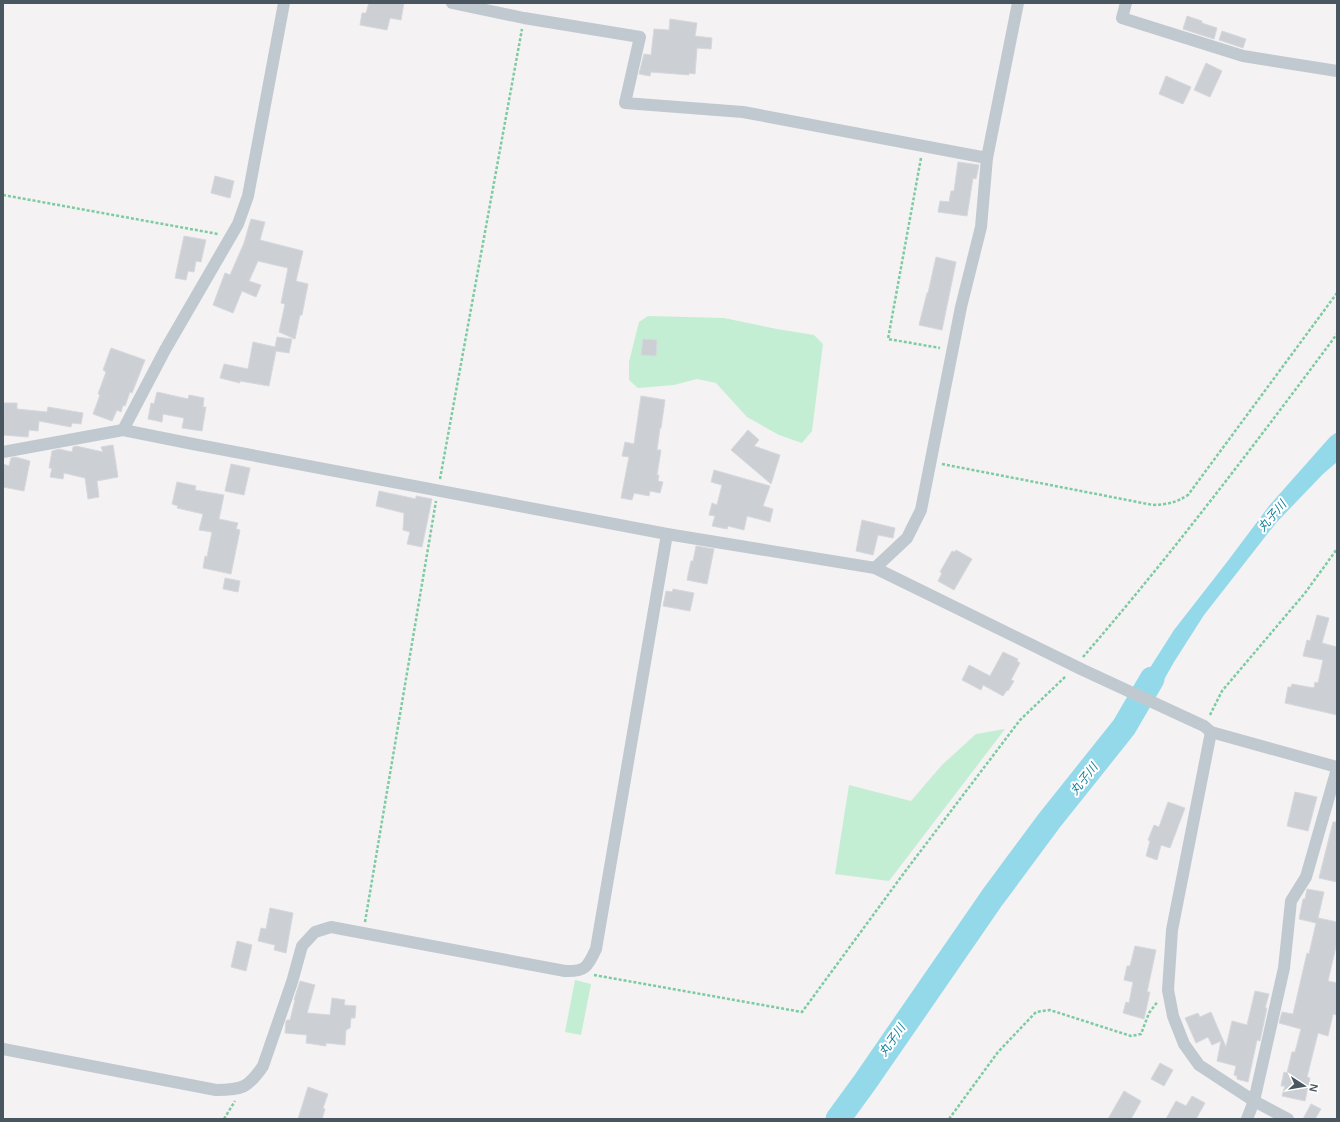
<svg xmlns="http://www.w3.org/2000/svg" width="1340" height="1122" viewBox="0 0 1340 1122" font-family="Helvetica,'Noto Sans JP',sans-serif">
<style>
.green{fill:#c4eed3}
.water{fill:#93d9e9}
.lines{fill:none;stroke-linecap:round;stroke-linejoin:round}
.river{stroke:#93d9e9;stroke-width:25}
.building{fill:#cccfd4;stroke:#d6d8dd}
.path{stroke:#7dcba2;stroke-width:2.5;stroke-dasharray:3 2;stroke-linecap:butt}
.minor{stroke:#c0c9d0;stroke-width:12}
.labels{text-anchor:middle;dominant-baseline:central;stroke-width:4;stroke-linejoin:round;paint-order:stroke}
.water-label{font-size:12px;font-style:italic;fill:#13819a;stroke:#fff}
</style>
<rect width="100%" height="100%" fill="#f4f2f2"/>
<g class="green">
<polygon points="648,316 724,318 777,329 814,335 823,344 812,431 802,443 779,435 747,417 716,383 697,379 674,385 638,388 629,380 629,362 639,322"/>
<polygon points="1005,729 889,881 835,874 849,785 911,801 942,765 976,734"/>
<polygon points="575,980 591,984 581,1035 565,1032"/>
</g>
<polygon class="water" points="1337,432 1337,462 1323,474 1276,523 1204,615 1174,662 1145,713 1127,704 1174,630 1227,562 1269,506 1330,437"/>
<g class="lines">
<polyline class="river" points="838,1119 865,1082 992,898 1049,821 1124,727 1152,679"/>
</g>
<g class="building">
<polygon points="369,3 404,3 401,20 390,18 387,30 360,25 362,13 366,13"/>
<polygon points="1187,16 1202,21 1202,23 1217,28 1214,39 1183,29"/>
<polygon points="670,19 697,23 695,36 712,38 711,49 697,48 695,74 689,73 689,75 651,72 650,76 639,74 644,54 651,55 654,29 669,30"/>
<polygon points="1222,31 1246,39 1243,48 1219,40"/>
<polygon points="1206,63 1222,71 1210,97 1194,90"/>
<polygon points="1166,76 1191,87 1183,104 1159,94"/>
<polygon points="958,162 979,165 976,179 973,178 967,216 938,212 940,201 949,202 951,191 954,191"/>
<polygon points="215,176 234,181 230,198 211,193"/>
<polygon points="251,219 265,222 260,240 303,251 296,281 308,284 302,315 300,315 295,339 279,332 285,304 281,303 288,268 258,261 249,281 261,285 256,297 242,291 233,313 213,305 225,273 230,275 244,243"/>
<polygon points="184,236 206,240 201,262 196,261 194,272 188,271 186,280 175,278"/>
<polygon points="936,257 956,262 942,330 919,325 927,293 928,293"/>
<polygon points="277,337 292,339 289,353 276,351 269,386 240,381 240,383 220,378 224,364 248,369 253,342 275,347"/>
<polygon points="643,339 657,340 656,356 641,355"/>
<polygon points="111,348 145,360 132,393 130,392 125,406 123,405 121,412 117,410 112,421 93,414 100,395 98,394 106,372 103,370"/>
<polygon points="157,392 188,399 189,395 204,398 203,407 206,407 202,431 182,428 184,418 163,414 162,422 148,419 151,403 154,404"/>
<polygon points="641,396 665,400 661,428 660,428 657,450 661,450 657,475 659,475 658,481 663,482 660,493 650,491 649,496 634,493 632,500 621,498 629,457 622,456 625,442 634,444"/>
<polygon points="4,403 17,403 17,409 47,412 48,407 83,413 81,424 72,423 71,427 39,421 38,431 29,430 28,437 3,435"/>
<polygon points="748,430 759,440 754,446 780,455 771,484 731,450"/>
<polygon points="113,445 118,477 97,481 99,497 88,499 85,478 64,473 63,479 50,477 52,468 49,468 52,451 59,449 72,452 73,447 76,446 103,452 101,447"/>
<polygon points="15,457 30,461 24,491 3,487 3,464 9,466 11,458"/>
<polygon points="231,464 250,468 244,495 225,491"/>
<polygon points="714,470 770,486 763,506 773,509 770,522 747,516 744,530 728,526 727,529 712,526 715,516 709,515 712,503 717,505 722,485 711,482"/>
<polygon points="177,482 196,486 195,490 224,495 219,519 238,523 236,529 240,530 231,574 203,568 205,556 207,557 212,532 199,530 203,514 177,508 178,506 172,504"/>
<polygon points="379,491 416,499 416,496 432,499 422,547 407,544 410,532 403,530 404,513 376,506"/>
<polygon points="862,520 895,528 893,538 878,535 873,555 856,551"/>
<polygon points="696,546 714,549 707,584 687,580 691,561 693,561"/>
<polygon points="956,550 972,559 954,590 938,581 942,573 940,572 952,551 955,552"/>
<polygon points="225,578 240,581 238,592 223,589"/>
<polygon points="673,589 694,593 690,611 663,606 666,591 672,592"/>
<polygon points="1317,615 1329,618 1322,643 1337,647 1337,715 1285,703 1288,687 1291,687 1292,684 1314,688 1315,682 1318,683 1323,660 1303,656 1307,640 1310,641"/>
<polygon points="1003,652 1018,659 1017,661 1020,663 1011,680 1014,681 1008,691 1007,690 1003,696 983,685 981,690 962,680 969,665 990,676"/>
<polygon points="1295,792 1317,797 1308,831 1287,826"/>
<polygon points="1168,802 1185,808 1170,848 1161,845 1157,860 1146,856 1150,841 1148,840 1154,825 1159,827"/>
<polygon points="1333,822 1337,822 1337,882 1319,878"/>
<polygon points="1307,889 1324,892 1318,918 1337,922 1337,942 1328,981 1337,983 1337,1015 1333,1014 1328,1036 1318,1033 1307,1077 1310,1078 1305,1101 1282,1096 1285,1086 1281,1086 1284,1072 1287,1073 1292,1052 1295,1052 1301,1029 1279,1023 1282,1012 1293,1014 1307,953 1309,954 1316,923 1299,919 1303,899 1305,899"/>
<polygon points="270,908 293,913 286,953 274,950 275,945 258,941 261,928 266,929"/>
<polygon points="237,941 252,945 246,971 231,967"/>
<polygon points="1135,946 1156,950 1147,992 1150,992 1144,1019 1123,1013 1126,1002 1129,1003 1133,982 1124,980 1127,966 1130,966"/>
<polygon points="300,981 315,985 307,1013 330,1015 332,998 345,1000 344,1005 356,1006 355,1018 351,1018 350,1028 346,1030 345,1045 326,1043 326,1046 306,1043 307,1035 285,1033 286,1021 287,1020 290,1020 295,1000 294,1000"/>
<polygon points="1255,991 1269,994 1265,1008 1267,1008 1260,1041 1257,1040 1248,1082 1237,1079 1237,1076 1234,1075 1236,1066 1217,1061 1221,1041 1212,1045 1208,1037 1196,1043 1185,1018 1198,1013 1200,1017 1211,1012 1226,1047 1232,1021 1247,1025"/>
<polygon points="1160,1063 1173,1070 1164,1086 1151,1079"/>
<polygon points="308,1087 328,1094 323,1108 325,1109 322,1119 298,1119"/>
<polygon points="1124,1091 1141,1101 1131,1119 1108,1119"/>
<polygon points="1192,1096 1205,1103 1196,1119 1166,1119 1176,1101 1186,1106"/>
<polygon points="1311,1104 1321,1109 1315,1119 1303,1119"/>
</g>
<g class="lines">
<g class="path">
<polyline points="921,158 888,339 940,348"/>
<polyline points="3,195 218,234"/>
<path d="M942 464 1153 505C1169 504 1175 503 1188 495L1337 293"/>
<polyline points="440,479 522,29"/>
<path d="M1083 657C1172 554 1255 444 1337 334"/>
<polyline points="1210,715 1222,691 1305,593 1337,549"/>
<polyline points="365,922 436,501"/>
<polyline points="594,975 802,1012 904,873 1020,720 1066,676"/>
<polyline points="224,1119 235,1101"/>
<polyline points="949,1119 998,1052 1036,1012 1050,1010 1131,1036 1141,1034 1149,1013 1158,1001"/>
</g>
<g class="minor">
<polyline points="452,3 524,18 640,37 625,103 743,112 987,158"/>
<polyline points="1126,3 1122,18 1243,56 1337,71"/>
<polyline points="123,430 165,350 238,224 248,196 284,3"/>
<polyline points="3,452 123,430 193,444 667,534 875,568 1083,670 1204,726 1211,732 1337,767"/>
<polyline points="875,568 907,538 921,510 961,307 981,227 987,158 1018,3"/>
<polyline points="1211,732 1172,930 1168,990 1173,1016 1184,1044 1199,1065 1254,1101 1288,1119"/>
<path d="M3 1049 216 1090C242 1090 248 1088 263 1066L292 982 302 946 315 932 331 927 565 971C586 972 588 966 596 949L667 534"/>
<polyline points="1247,1119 1254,1101 1284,968 1291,901 1306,877 1337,769"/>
</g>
</g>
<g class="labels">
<g class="water-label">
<text transform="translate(1272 516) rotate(-49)">丸子川</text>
<text transform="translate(1084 779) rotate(-52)">丸子川</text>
<text transform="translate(892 1040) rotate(-55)">丸子川</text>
</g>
</g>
<rect width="1340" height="1122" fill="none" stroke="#4a565f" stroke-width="8"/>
<g transform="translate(1304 1086) rotate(102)" stroke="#ffffff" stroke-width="3" paint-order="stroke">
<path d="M0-3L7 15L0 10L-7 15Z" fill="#4a565f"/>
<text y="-6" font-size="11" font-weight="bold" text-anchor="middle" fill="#4a565f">N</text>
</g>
</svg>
